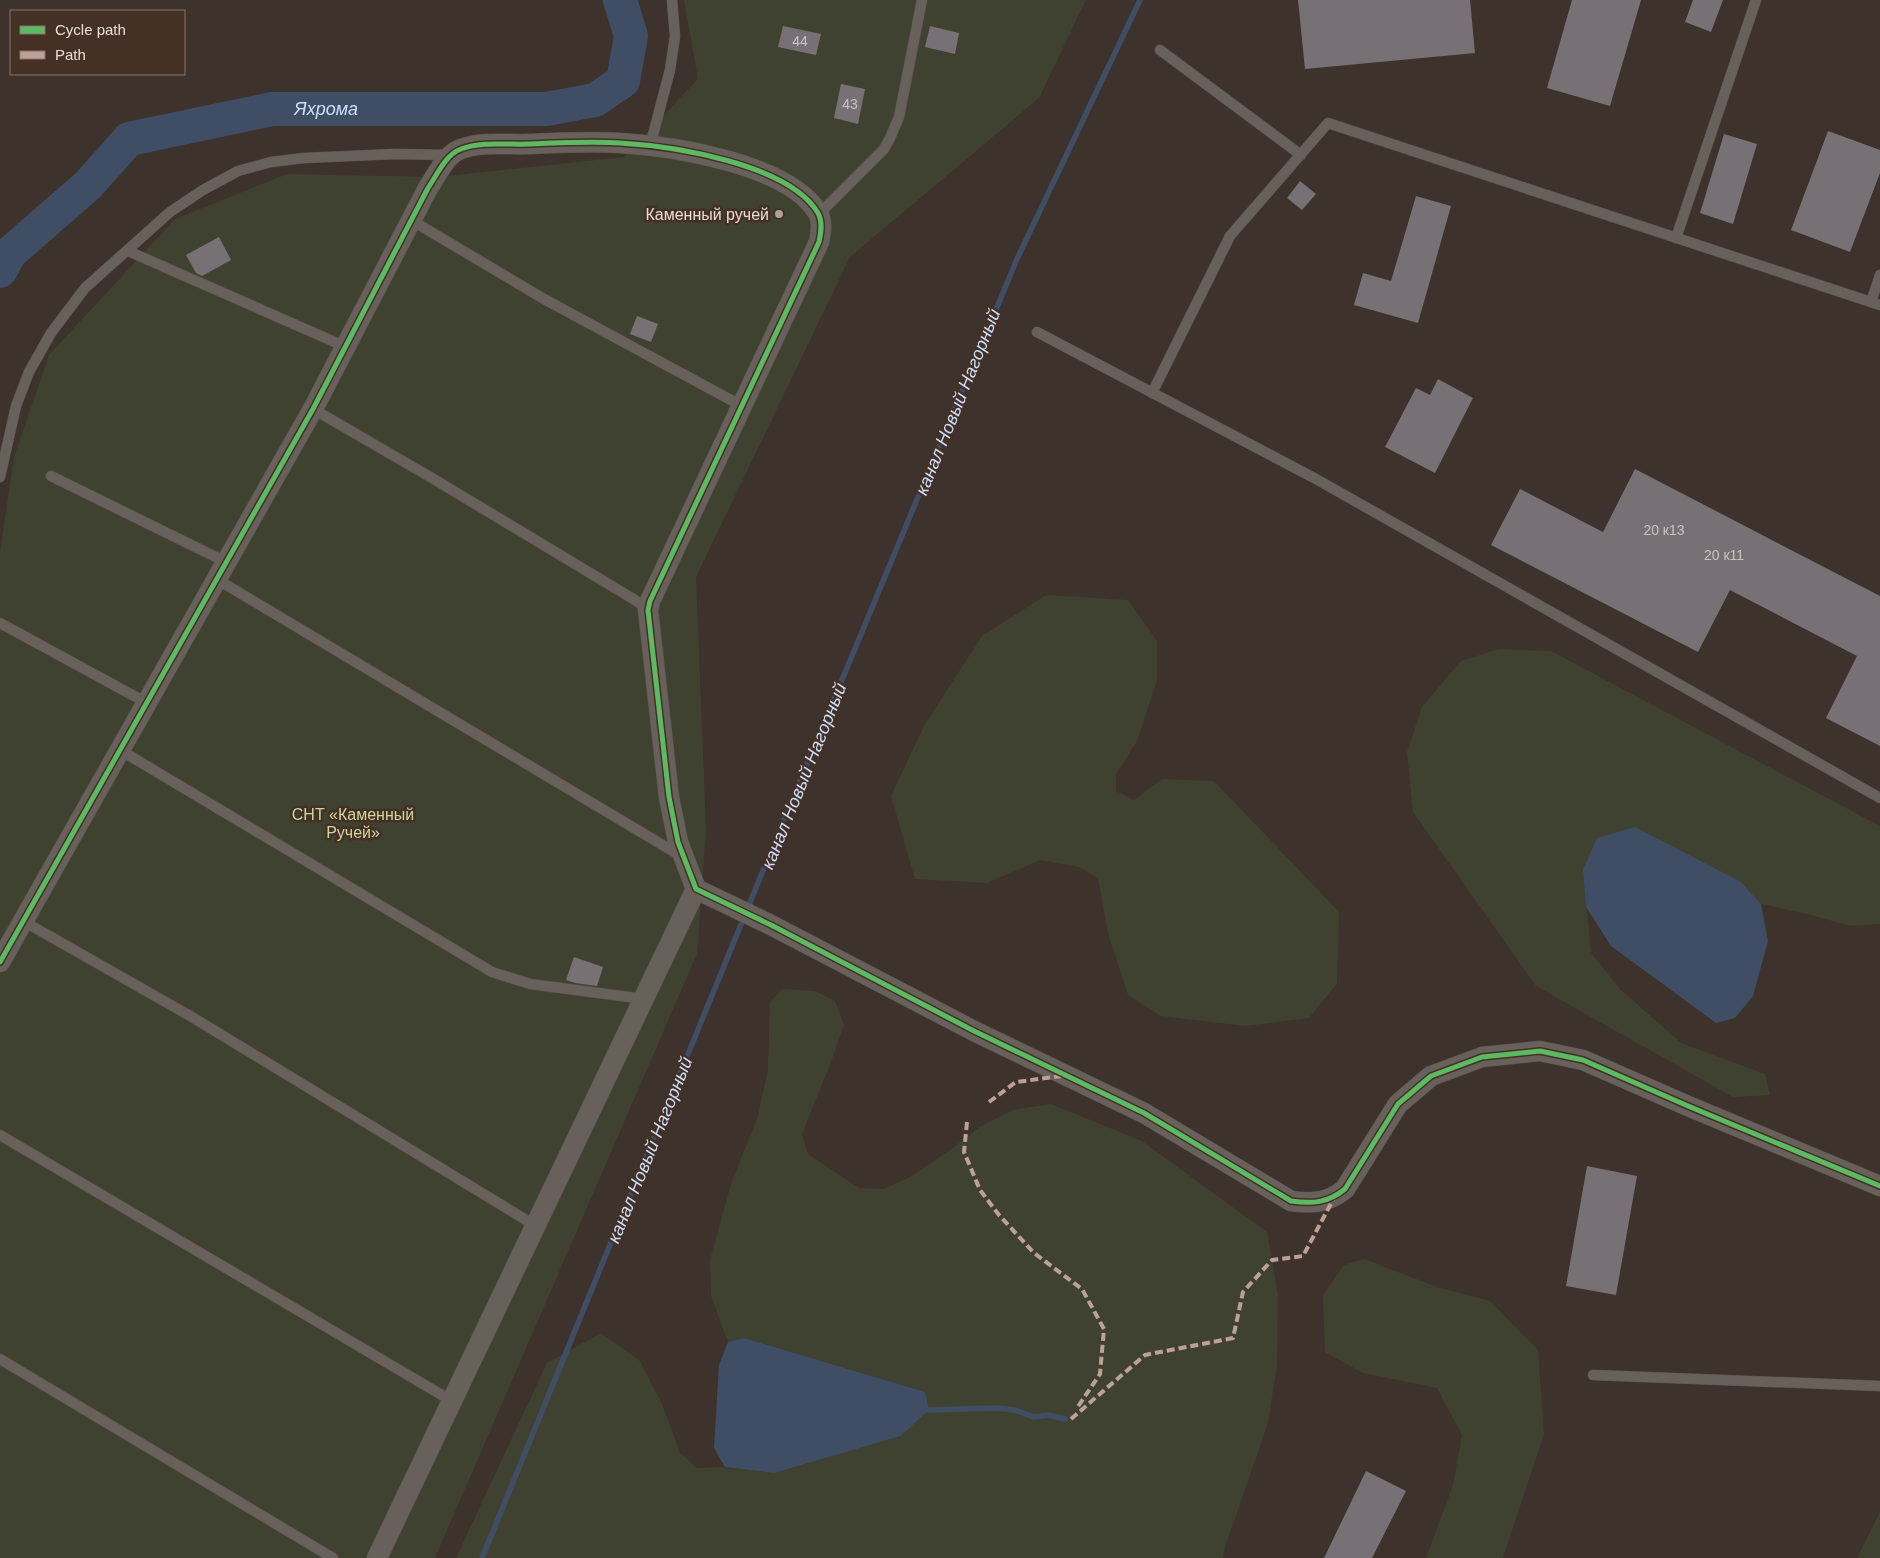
<svg xmlns="http://www.w3.org/2000/svg" width="1880" height="1558" viewBox="0 0 1880 1558" font-family="Helvetica,sans-serif">
<style>
.green{fill:#404231}
.water{fill:#404e65}
.lines{fill:none;stroke-linecap:round;stroke-linejoin:round}
.stream{stroke:#404e65;stroke-width:5.5}
.river{stroke:#404e65;stroke-width:34}
.building{fill:#777175}
.service-casing{stroke:#5b514c;stroke-width:11}
.minor-casing{stroke:#5b514c;stroke-width:21}
.service{stroke:#68605b;stroke-width:10}
.minor{stroke:#68605b;stroke-width:20}
.quiet{stroke:#bda197;stroke-width:4;stroke-dasharray:8 4;stroke-linecap:butt}
.cycleway-casing{stroke:#443025;stroke-width:8}
.cycleway{stroke:#5cba63;stroke-width:5}
.poi-dot{fill:#ada19a;stroke:#443025;stroke-width:2}
.labels{text-anchor:middle;dominant-baseline:central;stroke-width:5;stroke-linejoin:round;paint-order:stroke}
.number-label{font-size:14px;fill:#cdc2be}
.poi-label{font-size:16px;fill:#eaddd6;stroke:#443025;text-anchor:end}
.park-label{font-size:16px;fill:#cbd79c;stroke:#443025}
.water-label{font-size:18px;font-style:italic;fill:#cadefc;stroke:#443025}
</style>
<rect width="100%" height="100%" fill="#3d322c"/>
<g class="green">
<polygon points="684,0 1086,0 1039,98 850,257 696,577 706,831 697,954 435,1558 0,1558 0,552 14,457 49,355 175,219 287,174 437,177 624,157 698,79"/>
<polygon points="1046,595 1128,600 1157,641 1157,680 1137,741 1116,774 1116,791 1134,800 1162,779 1214,781 1339,912 1337,984 1309,1018 1245,1026 1161,1016 1128,995 1108,933 1098,878 1079,867 1040,860 987,883 915,879 891,796 925,724 982,636"/>
<polygon points="1499,649 1551,651 1880,826 1880,924 1851,926 1803,913 1761,904 1741,882 1583,870 1591,953 1620,989 1681,1043 1765,1074 1770,1095 1733,1097 1536,986 1413,812 1407,752 1422,707 1461,661"/>
<polygon points="782,989 815,991 835,1001 844,1025 830,1065 802,1134 808,1154 859,1188 884,1189 910,1177 953,1148 981,1126 1013,1110 1051,1104 1142,1141 1267,1232 1278,1296 1277,1364 1268,1423 1225,1547 1223,1558 456,1558 547,1363 601,1333 640,1361 662,1404 680,1453 697,1468 725,1467 774,1473 901,1436 929,1410 925,1392 744,1338 728,1342 711,1296 710,1260 731,1184 757,1119 768,1070 770,1002"/>
<polygon points="1364,1259 1437,1287 1490,1301 1538,1350 1544,1434 1503,1558 1426,1558 1453,1485 1462,1435 1437,1388 1363,1373 1325,1352 1323,1295 1344,1265"/>
<polygon points="1880,1512 1880,1558 1857,1558"/>
</g>
<g class="water">
<polygon points="1635,827 1741,882 1761,904 1768,941 1753,996 1735,1018 1716,1023 1611,946 1586,907 1583,870 1597,838"/>
<polygon points="744,1338 925,1392 929,1410 901,1436 774,1473 725,1467 714,1448 719,1365 728,1342"/>
</g>
<g class="lines">
<g class="stream">
<polyline points="929,1410 996,1408 1015,1410 1034,1417 1048,1415 1065,1419"/>
<polyline points="482,1558 780,829 1017,259 1140,0"/>
</g>
<path class="river" id="s1" d="M0 271 10 253 88 185 129 139 272 109H546L595 100 623 81 631 36 620 0"/>
</g>
<g class="building">
<polygon points="1298,0 1470,0 1475,53 1305,69"/>
<polygon points="1572,0 1641,0 1610,106 1547,88"/>
<polygon points="1693,0 1723,0 1711,32 1685,22"/>
<polygon points="783,26 821,34 816,55 778,47"/>
<polygon points="930,26 959,33 955,54 925,47"/>
<polygon points="841,84 865,89 858,124 834,118"/>
<polygon points="1828,131 1880,150 1880,173 1850,252 1791,230"/>
<polygon points="1724,134 1757,144 1733,224 1700,213"/>
<polygon points="1300,181 1316,194 1302,210 1287,198"/>
<polygon points="1416,196 1451,206 1418,323 1354,305 1363,273 1391,281"/>
<polygon points="219,237 231,260 202,276 196,273 186,255"/>
<polygon points="637,316 658,324 651,342 630,334"/>
<polygon points="1438,379 1473,398 1435,473 1385,447 1416,388 1430,395"/>
<polygon points="1635,469 1880,596 1880,746 1826,718 1857,656 1730,590 1698,652 1491,545 1520,489 1603,532"/>
<polygon points="574,957 603,967 597,986 575,983 566,980"/>
<polygon points="1587,1166 1637,1176 1616,1295 1566,1286"/>
<polygon points="1366,1471 1406,1491 1372,1558 1324,1558"/>
</g>
<g class="lines">
<defs>
<g id="service">
<polyline points="1160,50 1301,155"/>
<polyline points="650,146 670,70 675,36 672,0"/>
<polyline points="819,214 884,149 890,138 899,117 922,0"/>
<polyline points="411,220 544,299 742,406"/>
<polyline points="1676,238 1756,0"/>
<polyline points="128,251 346,347"/>
<polyline points="1871,302 1880,275"/>
<polyline points="1037,332 1316,479 1880,798"/>
<polyline points="1152,393 1230,236 1328,123 1880,305"/>
<polyline points="313,409 432,478 635,600 648,610"/>
<polyline points="51,476 228,563"/>
<polyline points="0,477 16,406 29,372 51,333 85,288 170,212 203,190 238,171 271,162 304,158 395,154 450,155"/>
<polyline points="218,580 681,856"/>
<polyline points="0,623 147,703"/>
<polyline points="120,750 492,972 530,984 644,999"/>
<polyline points="23,921 192,1017 536,1226"/>
<polyline points="0,1135 452,1401"/>
<polyline points="0,1359 333,1558"/>
<polyline points="1593,1375 1880,1386"/>
</g>
<g id="minor">
<path d="M0 962 313 409 428 188C437 175 446 154 461 149 482 141 508 145 529 144 559 143 590 141 620 143 673 146 789 164 818 213 823 222 821 233 819 242L650 601 648 610 669 797 678 842 696 889 771 925 974 1031 1144 1113 1291 1201C1312 1204 1328 1203 1345 1189L1398 1104 1431 1076 1482 1057 1540 1051 1583 1060 1688 1106 1880 1186"/>
<polyline points="377,1558 696,889"/>
</g>
</defs>
<use href="#service" class="service-casing"/>
<use href="#minor" class="minor-casing"/>
<use href="#service" class="service"/>
<use href="#minor" class="minor"/>
<g class="quiet">
<polyline points="989,1102 1016,1082 1062,1076"/>
<polyline points="967,1122 964,1152 980,1190 999,1215 1034,1253 1082,1289 1104,1329 1100,1374 1077,1408"/>
<polyline points="1071,1419 1145,1355 1233,1338 1243,1292 1272,1260 1303,1256 1334,1198"/>
</g>
<defs>
<path id="cycleway" d="M0 962 313 409 428 188C437 175 446 154 461 149 482 141 508 145 529 144 559 143 590 141 620 143 673 146 789 164 818 213 823 222 821 233 819 242L650 601 648 610 669 797 678 842 696 889 771 925 974 1031 1144 1113 1291 1201C1312 1204 1328 1203 1345 1189L1398 1104 1431 1076 1482 1057 1540 1051 1583 1060 1688 1106 1880 1186"/>
</defs>
<use href="#cycleway" class="cycleway-casing"/>
<use href="#cycleway" class="cycleway"/>
</g>
<circle class="poi-dot" cx="779" cy="214" r="5"/>
<g class="labels">
<g class="number-label">
<text x="800" y="41">44</text>
<text x="850" y="104">43</text>
<text x="1664" y="530">20 к13</text>
<text x="1724" y="555">20 к11</text>
</g>
<g class="poi-label">
<text x="769" y="214">Каменный ручей</text>
</g>
<g class="park-label">
<text x="353" y="814">СНТ «Каменный<tspan x="353" dy="18">Ручей»</tspan></text>
</g>
<g class="water-label">
<text stroke="none"><textPath href="#s1" startOffset="386">Яхрома</textPath></text>
<text transform="translate(958 402) rotate(-68)">канал Новый Нагорный</text>
<text transform="translate(804 776) rotate(-68)">канал Новый Нагорный</text>
<text transform="translate(650 1150) rotate(-68)">канал Новый Нагорный</text>
</g>
</g>
<rect x="10" y="10" width="175" height="65" fill="#443025" stroke="#86756c"/>
<rect x="20" y="26" width="25" height="8" fill="#5cba63" stroke="#86756c"/>
<text x="55" y="35" font-size="15" fill="#eaddd6">Cycle path</text>
<rect x="20" y="51" width="25" height="8" fill="#bda197" stroke="#86756c"/>
<text x="55" y="60" font-size="15" fill="#eaddd6">Path</text>
</svg>
